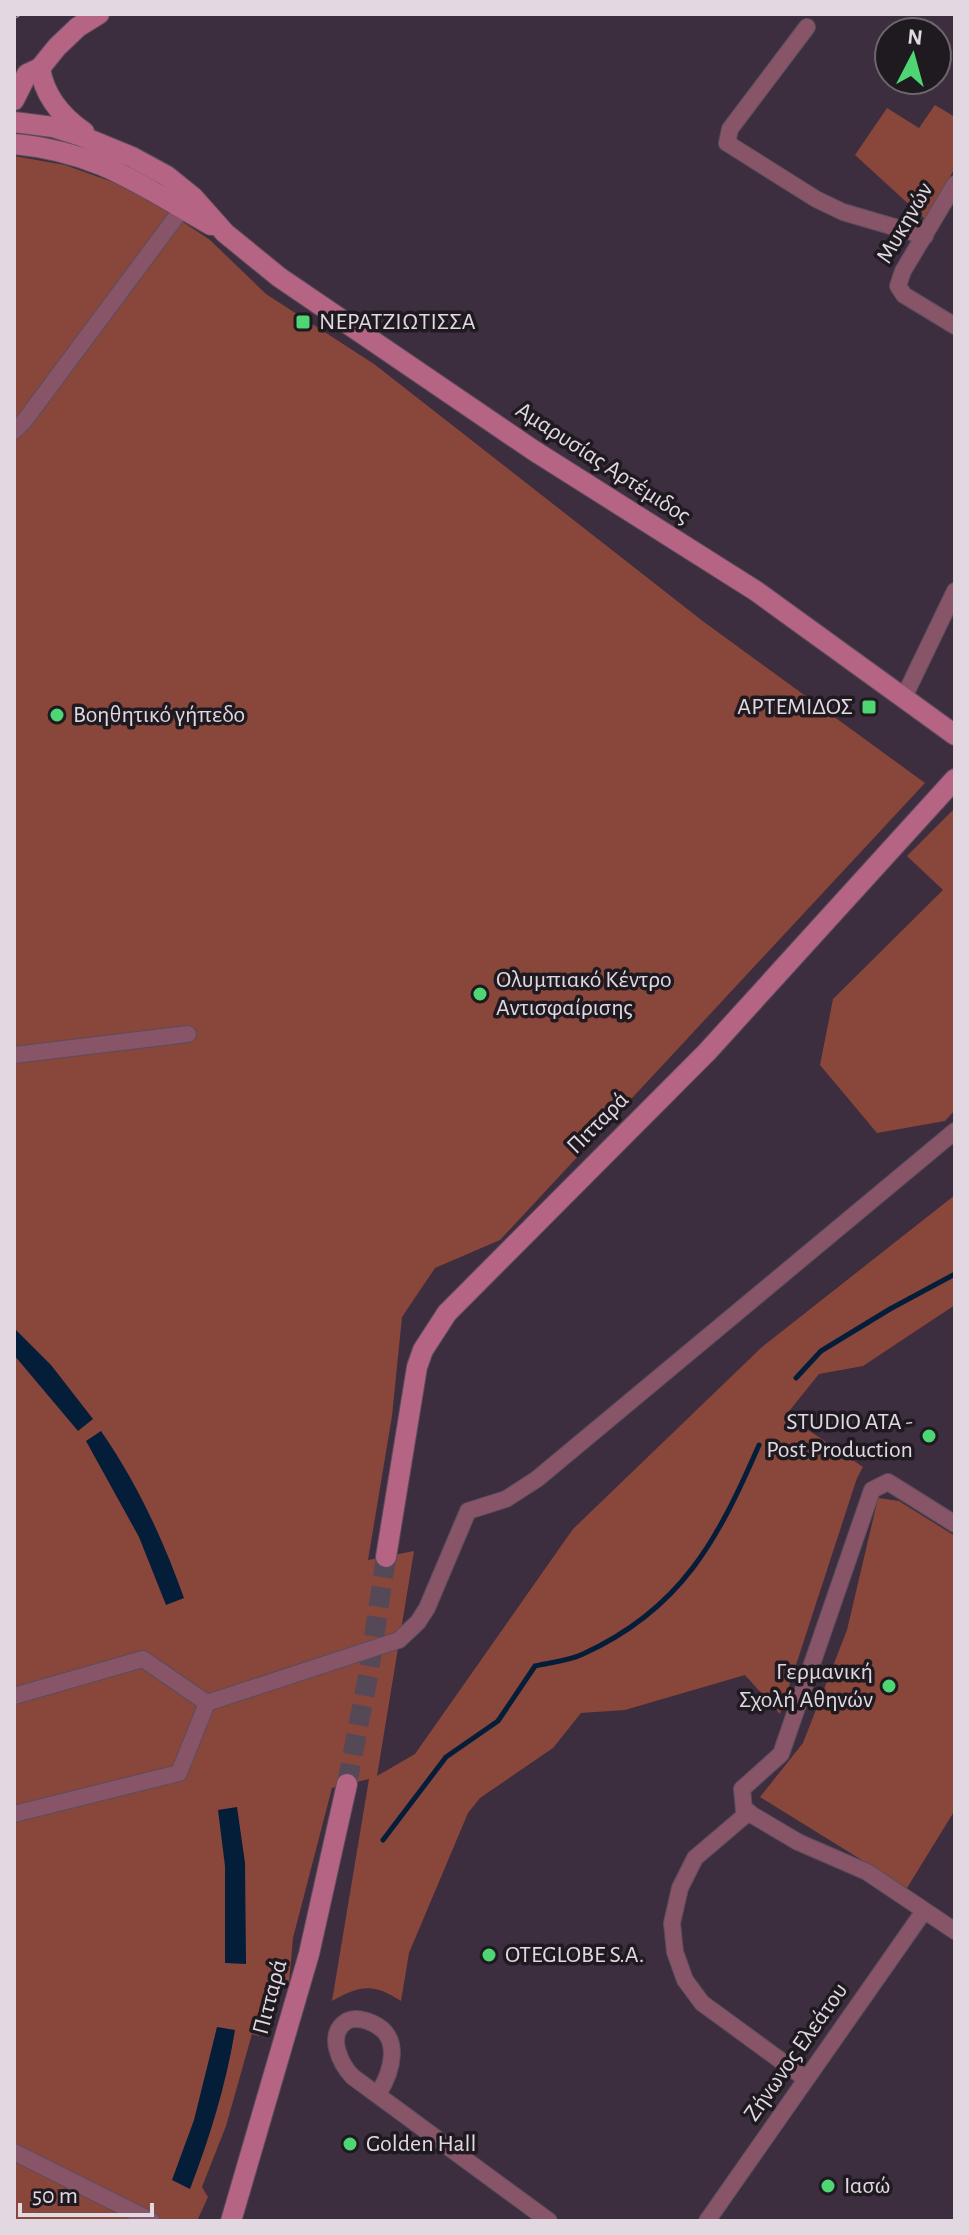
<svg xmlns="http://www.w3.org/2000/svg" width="969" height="2235" viewBox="0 0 969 2235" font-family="'Alegreya Sans',sans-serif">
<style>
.green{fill:#89463b}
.water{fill:#041d39}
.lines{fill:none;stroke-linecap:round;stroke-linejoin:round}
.stream{stroke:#041d39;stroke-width:5}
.secondary-tunnel{stroke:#554857;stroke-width:20;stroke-dasharray:20 10;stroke-linecap:butt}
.street-casing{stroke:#5a4d5c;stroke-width:18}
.secondary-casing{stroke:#5a4d5c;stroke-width:22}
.street{stroke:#885467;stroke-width:16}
.secondary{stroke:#b66483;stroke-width:20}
.rail-casing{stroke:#a79da9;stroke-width:8}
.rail{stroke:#1f1920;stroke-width:5;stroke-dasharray:15;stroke-linecap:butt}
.poi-dot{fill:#4ed675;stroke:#1f1920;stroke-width:3}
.labels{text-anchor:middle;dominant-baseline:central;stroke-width:7;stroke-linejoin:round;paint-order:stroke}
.street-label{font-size:24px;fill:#e1d8e2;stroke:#1f1920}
.poi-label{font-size:24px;fill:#e1d8e2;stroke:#1f1920;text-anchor:start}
</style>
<rect width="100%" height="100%" fill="#3c2e3e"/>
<g class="green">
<polygon points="935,105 955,117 955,168 925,219 855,155 887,108 919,128"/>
<path d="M14 156 65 165 135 190 210 240 266 294 374 364 704 622 925 783 500 1240 435 1268 402 1317 392 1416 368 1560 414 1551 377 1776 415 1754 573 1529 762 1347 955 1195V1305L863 1366 819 1374 786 1415 863 1467 857 1478 780 1714 745 1675 625 1710 581 1713 553 1748 480 1798 468 1813 409 1953 401 2001C373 1983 361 1985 332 2001L369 1779 332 1788 293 1938 289 1983 275 1980 259 2036 252 2034 226 2126 202 2187 208 2197 197 2221H14Z"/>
<polygon points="955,808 955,1110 945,1121 877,1133 820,1065 833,999 943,890 907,856"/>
<polygon points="878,1498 899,1501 955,1536 955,1810 907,1888 760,1797 803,1743 847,1630"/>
</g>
<g class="water">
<polygon points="14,1328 51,1365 93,1419 78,1431 14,1355"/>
<path d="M101 1431C137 1483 163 1539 184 1598L166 1605 139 1537 86 1441Z"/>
<polygon points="237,1807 245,1863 246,1964 225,1963 225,1866 218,1810"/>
<path d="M217 2027 235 2030C226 2085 210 2137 190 2189L172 2180 194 2120Z"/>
</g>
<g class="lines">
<g class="stream">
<polyline points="796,1378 821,1351 890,1309 955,1274"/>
<path d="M383 1840 446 1757 498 1721 535 1666C551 1662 569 1661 583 1654 682 1609 718 1539 759 1445"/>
</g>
<polyline class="secondary-tunnel" points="347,1784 369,1671 386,1557"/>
<defs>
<g id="street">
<polyline points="807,27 730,129 727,143 816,199 843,212 925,236"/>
<polyline points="955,184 903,271 898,286 904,295 955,326"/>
<polyline points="14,431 25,420 182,209"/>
<polyline points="904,697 955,591"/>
<polyline points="14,1055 188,1034"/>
<polyline points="955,1524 888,1482 872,1490 781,1754 742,1789 744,1810 798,1842 867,1872 955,1931"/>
<polyline points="14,1696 143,1659 207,1703"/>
<polyline points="749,1812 695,1858 680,1888 672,1923 675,1952 685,1980 702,2003 806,2079"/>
<polyline points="14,1814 179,1773 207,1703 399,1640 418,1622 427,1608 468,1511 506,1499 537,1479 955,1131"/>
<path d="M378 2094C392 2072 403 2036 372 2023 365 2020 355 2017 347 2021 325 2034 341 2065 353 2077L549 2221"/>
<polyline points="14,2152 152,2221"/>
<polyline points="707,2221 924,1911"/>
</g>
<g id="secondary">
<path d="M40 68C44 95 61 116 84 132"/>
<polyline points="14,100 27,74 40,68 57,47 78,27 99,14"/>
<polyline points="14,122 53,127 81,136 132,157 167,176 193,197 225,233 279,277 533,450 756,591 955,735"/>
<path d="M14 144C99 152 140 185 211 225"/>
<polyline points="386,1557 417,1367 423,1350 447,1313 707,1052 955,779"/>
<polyline points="231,2221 309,1954 347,1784"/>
</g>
</defs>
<use href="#street" class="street-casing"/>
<use href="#secondary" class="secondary-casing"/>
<use href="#street" class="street"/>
<use href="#secondary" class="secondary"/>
<defs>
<polyline id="rail" points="14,15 16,14"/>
</defs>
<use href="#rail" class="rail-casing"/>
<use href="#rail" class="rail"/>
</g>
<g class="poi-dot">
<rect x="295" y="314" width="16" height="16" rx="4"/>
<rect x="861" y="699" width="16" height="16" rx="4"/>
<circle cx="57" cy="715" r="8"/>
<circle cx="480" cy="994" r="8"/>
<circle cx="929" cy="1436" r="8"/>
<circle cx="889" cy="1686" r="8"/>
<circle cx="489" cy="1955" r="8"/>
<circle cx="350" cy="2144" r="8"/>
<circle cx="828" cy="2186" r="8"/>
</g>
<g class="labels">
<g class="street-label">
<text transform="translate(905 223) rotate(-60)">Μυκηνών</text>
<text transform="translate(603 463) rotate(33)">Αμαρυσίας Αρτέμιδος</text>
<text transform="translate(598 1123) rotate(-45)">Πιτταρά</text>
<text transform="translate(270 1997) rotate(-75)">Πιτταρά</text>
<text transform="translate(796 2052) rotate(-55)">Ζήνωνος Ελεάτου</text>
</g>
<g class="poi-label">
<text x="319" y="322">ΝΕΡΑΤΖΙΩΤΙΣΣΑ</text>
<text x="853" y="707" text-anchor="end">ΑΡΤΕΜΙΔΟΣ</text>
<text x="73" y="715">Βοηθητικό γήπεδο</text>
<text x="496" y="980">Ολυμπιακό Κέντρο<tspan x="496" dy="28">Αντισφαίρισης</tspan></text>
<text x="913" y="1422" text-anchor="end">STUDIO ATA -<tspan x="913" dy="28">Post Production</tspan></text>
<text x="873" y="1672" text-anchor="end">Γερμανική<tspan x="873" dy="28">Σχολή Αθηνών</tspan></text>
<text x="505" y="1955">OTEGLOBE S.A.</text>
<text x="366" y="2144">Golden Hall</text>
<text x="844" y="2186">Ιασώ</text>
</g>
</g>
<rect width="969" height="2235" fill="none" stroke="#e1d8e2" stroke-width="32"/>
<g transform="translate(913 56) rotate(6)"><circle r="38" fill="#1f1920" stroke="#6d656e" stroke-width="2"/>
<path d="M0-6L14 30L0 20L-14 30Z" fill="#4ed675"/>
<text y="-12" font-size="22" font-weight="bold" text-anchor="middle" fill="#e1d8e2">N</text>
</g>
<path d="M20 2203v12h132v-12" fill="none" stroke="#e1d8e2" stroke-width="4"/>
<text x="32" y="2203" font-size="24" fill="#e1d8e2" stroke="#1f1920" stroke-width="6" paint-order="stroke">50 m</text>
</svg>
